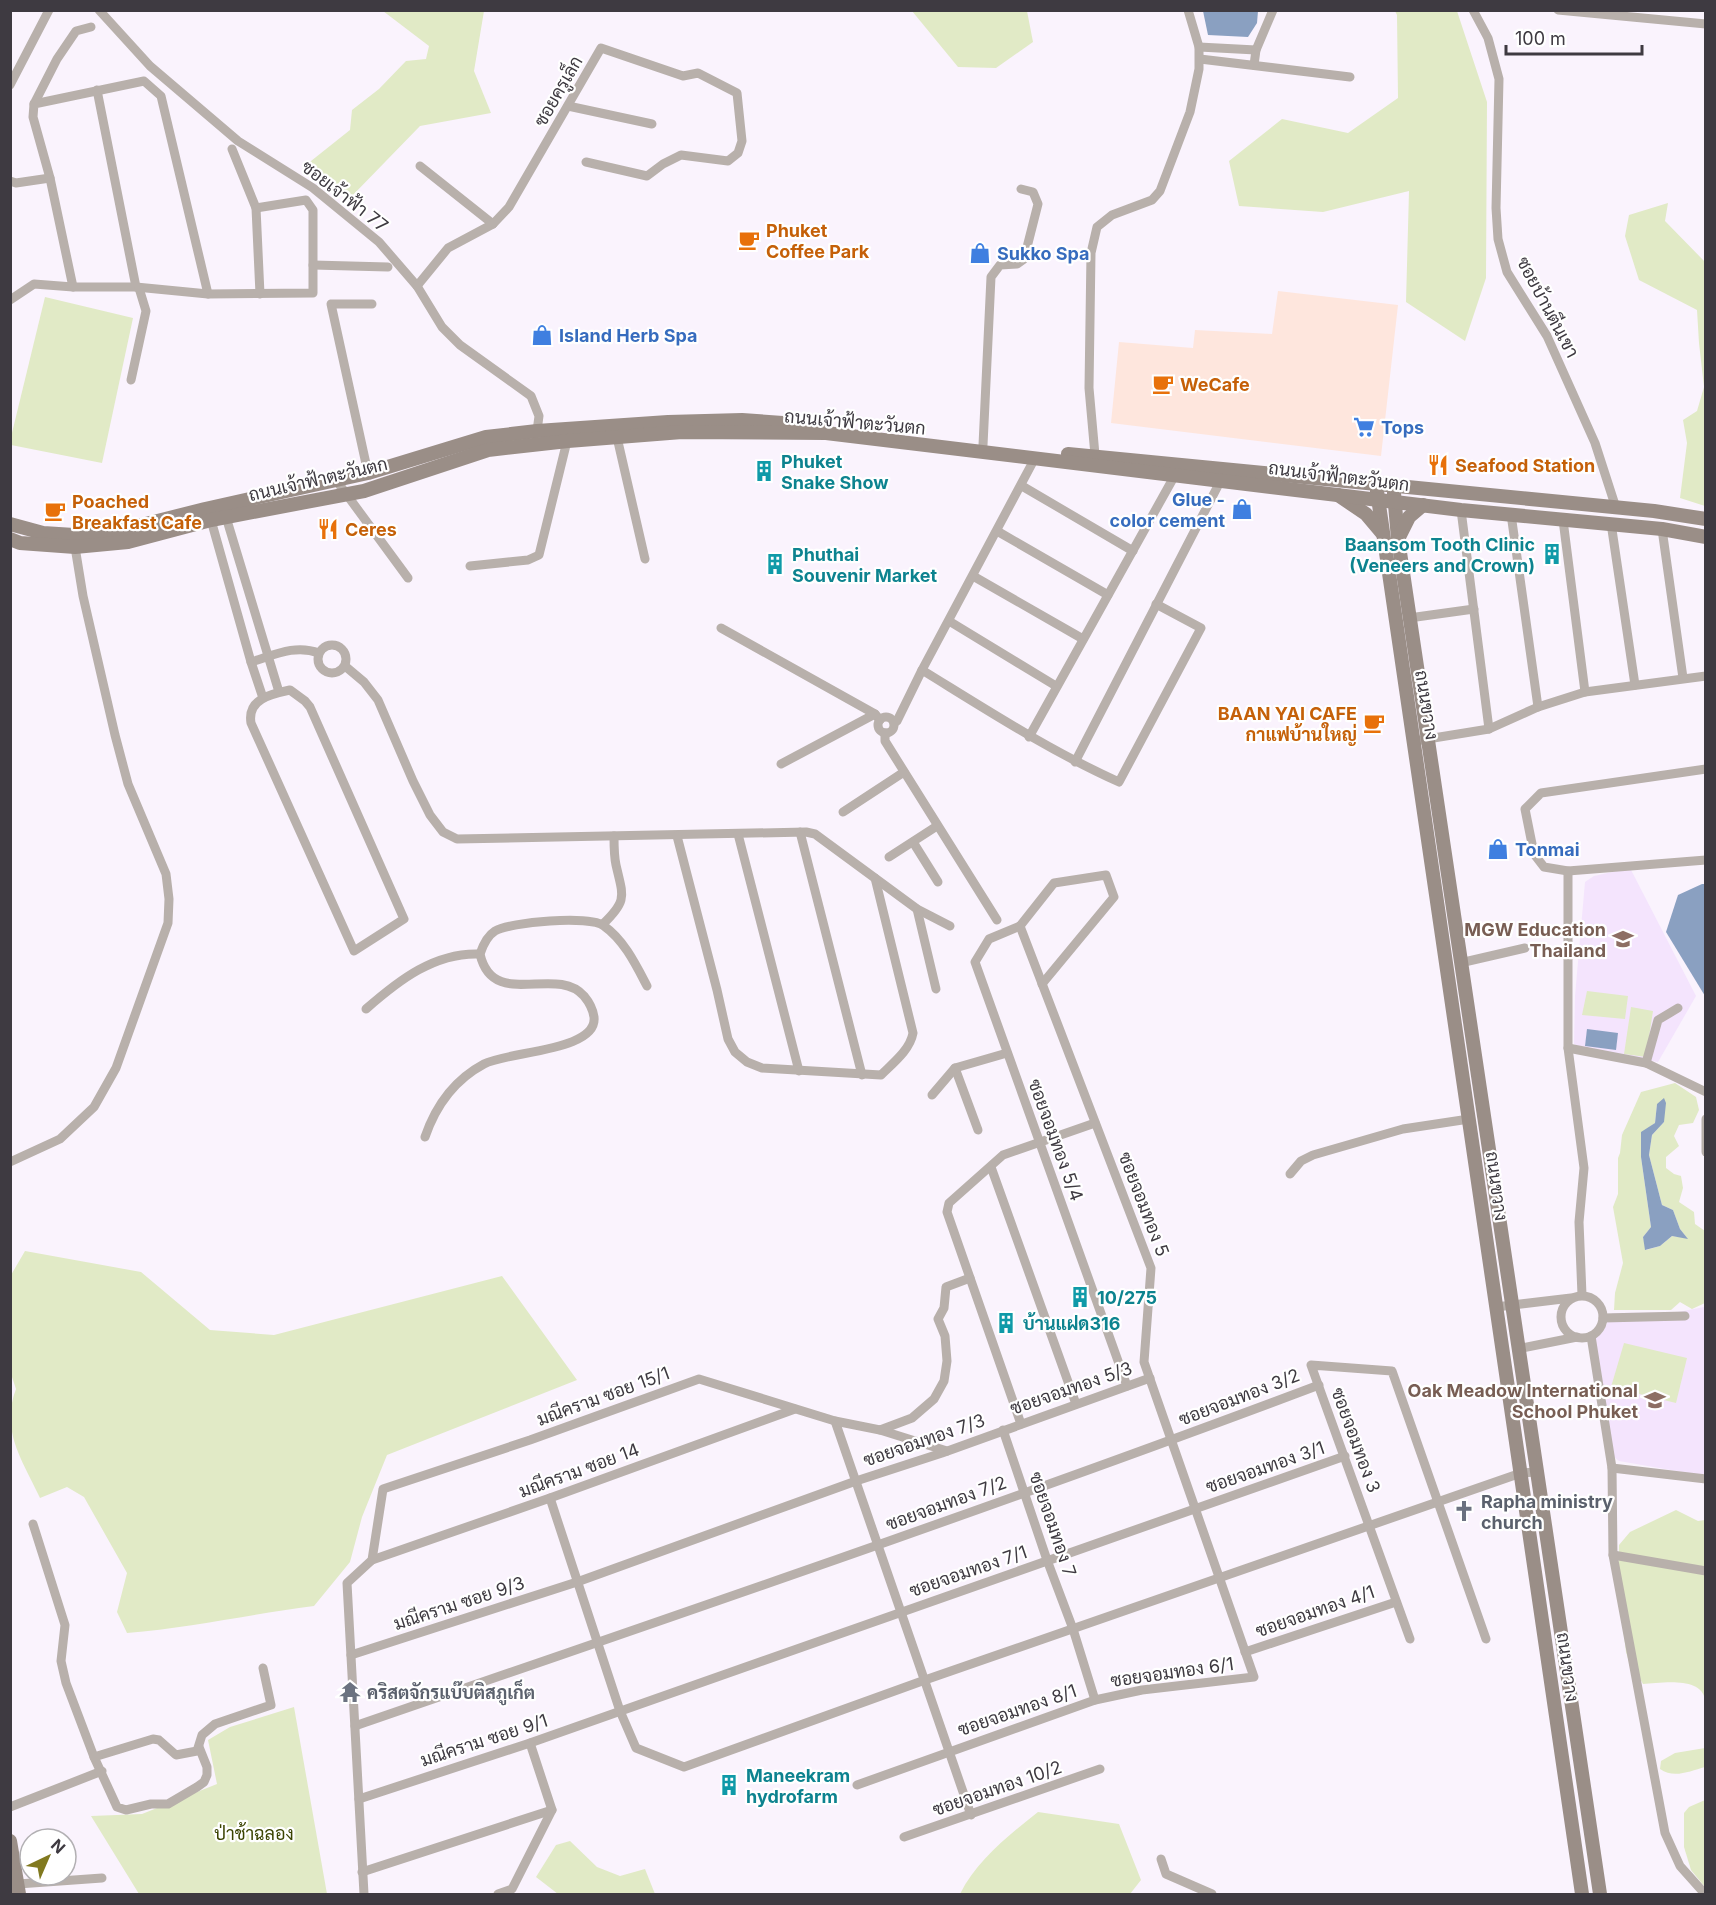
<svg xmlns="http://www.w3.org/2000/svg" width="1716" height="1905" viewBox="0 0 1716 1905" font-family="Inter,Sarabun,sans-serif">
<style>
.commercial{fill:#fee6dd}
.built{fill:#f4e4fd}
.green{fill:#e1eac6;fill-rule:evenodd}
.water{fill:#8aa0c1}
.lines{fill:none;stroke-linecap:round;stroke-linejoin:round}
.street{stroke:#b8b0ab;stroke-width:9}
.secondary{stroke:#9a8e87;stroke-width:14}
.labels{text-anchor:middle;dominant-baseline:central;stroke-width:4.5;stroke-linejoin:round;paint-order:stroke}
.street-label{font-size:18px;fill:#3e3a41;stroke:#fff}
.food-label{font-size:18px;font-weight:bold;fill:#c56008;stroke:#fff;text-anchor:start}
.shop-label{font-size:18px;font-weight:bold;fill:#366cbe;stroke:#fff;text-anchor:start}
.culture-label{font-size:18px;font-weight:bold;fill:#0d838f;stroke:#fff;text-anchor:start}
.education-label{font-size:18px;font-weight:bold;fill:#785e54;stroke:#fff;text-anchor:end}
.worship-label{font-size:18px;font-weight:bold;fill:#5b616d;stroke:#fff;text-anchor:start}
.park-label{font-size:18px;fill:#3a4300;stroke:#fff}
</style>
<rect width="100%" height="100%" fill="#faf3fd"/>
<polygon class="commercial" points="1278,291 1398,305 1381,456 1111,423 1119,342 1193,348 1195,330 1272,334"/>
<g class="built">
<polygon points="1630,868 1696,996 1658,1062 1592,1052 1574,1044 1575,996 1585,882 1594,876"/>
<polygon points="1704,1307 1705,1309 1705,1476 1619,1461 1613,1456 1595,1337 1603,1332 1612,1313 1678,1312"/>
</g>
<g class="green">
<polygon points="383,11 484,11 474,71 491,113 420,126 351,197 306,165 350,130 352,110 379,89 406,61 426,59 429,46"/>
<polygon points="912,11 1027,11 1033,42 996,68 958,67"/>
<polygon points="1395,11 1457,11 1487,102 1486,278 1465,341 1406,302 1409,191 1323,212 1239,206 1229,161 1282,119 1348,133 1398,98 1397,15"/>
<polygon points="1668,203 1665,221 1705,262 1705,506 1680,498 1687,443 1683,420 1697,411 1704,387 1699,343 1697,310 1639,280 1625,236 1629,215"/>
<polygon points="45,297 133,318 102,463 11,445 11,437"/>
<polygon points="1587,991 1628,996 1625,1019 1582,1015"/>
<polygon points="1631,1007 1653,1011 1646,1057 1624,1054"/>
<path d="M1675 1083 1696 1097 1699 1110 1693 1123 1679 1125 1674 1136 1679 1146 1666 1157V1168L1674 1174 1681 1176 1683 1188 1679 1202 1694 1212 1695 1224 1705 1231V1303L1692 1309 1680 1302 1671 1310H1614L1615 1293 1623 1263 1613 1207 1618 1194V1158L1620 1153 1622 1135 1641 1092ZM1657 1104 1664 1122 1652 1135 1649 1155 1662 1205 1673 1210 1680 1229 1687 1238 1672 1236 1660 1246 1646 1250 1643 1237 1651 1227 1641 1157V1133L1655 1123Z"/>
<path d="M25 1251 141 1272 210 1330 274 1335 502 1276 577 1380 387 1455 362 1517 350 1562 314 1606C251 1614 190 1628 127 1633L117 1612 127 1573 84 1497 67 1487 40 1498C23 1461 0 1431 16 1389L11 1374V1275Z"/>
<polygon points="1624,1343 1687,1358 1676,1403 1611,1387"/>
<path d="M1676 1510 1698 1521 1705 1520V1700C1702 1676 1661 1683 1643 1684L1635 1670 1631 1668 1626 1652 1618 1587 1619 1545 1630 1532Z"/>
<polygon points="294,1707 327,1894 139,1894 91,1816 142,1814 217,1784 208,1740 230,1727"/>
<path d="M1705 1748V1767C1690 1771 1674 1779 1660 1769L1661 1761 1675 1753Z"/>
<polygon points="1705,1800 1705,1887 1691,1870 1684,1847 1684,1813 1689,1807"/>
<path d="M1038 1812 1119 1824 1141 1880 1130 1894H960C977 1860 1009 1835 1038 1812Z"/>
<polygon points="570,1841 597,1867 620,1876 645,1869 655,1894 558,1894 536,1877 556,1845"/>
</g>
<g class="water">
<polygon points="1203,11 1258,11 1257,23 1248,37 1208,35"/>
<polygon points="1702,884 1706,884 1705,996 1666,932 1678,895"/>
<polygon points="1587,1029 1618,1033 1616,1050 1585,1046"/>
<polygon points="1664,1098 1666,1103 1664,1122 1652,1135 1649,1155 1662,1205 1673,1210 1680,1229 1688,1239 1672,1236 1660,1246 1645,1250 1643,1237 1651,1227 1641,1157 1641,1132 1655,1123 1657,1104"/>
</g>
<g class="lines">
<g class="street">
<polyline points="99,10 150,66 238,141 313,188 379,242 417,286 442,327 460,345 531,396 539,416 537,431"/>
<polyline points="1473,10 1488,38 1499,79 1496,208 1498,239 1507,272 1547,336 1595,443 1616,508"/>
<polyline points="1558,10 1706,24"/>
<polyline points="1199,47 1256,50"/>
<polyline points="1200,59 1350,77"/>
<polyline points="1254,65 1256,50 1273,10"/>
<polyline points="10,85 49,10"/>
<polyline points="97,90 136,287"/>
<polyline points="34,104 57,59 76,31 91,27"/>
<polyline points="568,106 652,124"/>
<polyline points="232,149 256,208 260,294"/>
<polyline points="420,166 493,224"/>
<polyline points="10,181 16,183 50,178"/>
<polyline points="313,265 388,267"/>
<polyline points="417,286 448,248 493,224 509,207 601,48 683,76 698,73 737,93 742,141 738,153 728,161 681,155 663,164 647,176 586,162"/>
<polyline points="73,287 50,178 33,117 34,104 144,81 161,96 208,294"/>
<polyline points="10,300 34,284 73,287 136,287 208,294 313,293 313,210 306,200 256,208"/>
<polyline points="131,380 146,311 139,288"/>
<polyline points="616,433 645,559"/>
<polyline points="983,445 991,277 1000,265 1017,264 1024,259 1038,204 1033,192 1021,189"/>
<polyline points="1095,455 1089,388 1091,253 1097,227 1112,215 1152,200 1160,191 1190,112 1199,69 1199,47 1188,10"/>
<polyline points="368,473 331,304 372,304"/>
<polyline points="336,480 408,578"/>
<polyline points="1022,486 1133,551"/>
<polyline points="1461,510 1489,729"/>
<polyline points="1511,514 1538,707"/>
<polyline points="226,517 279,692"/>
<polyline points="211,520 251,662 263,698"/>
<polyline points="1563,520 1585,692"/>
<polyline points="1611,523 1635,685"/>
<polyline points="1662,529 1683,678"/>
<polyline points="997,531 1108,595"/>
<polyline points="470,566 528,560 539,555 568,437"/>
<polyline points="973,576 1083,639"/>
<polyline points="1409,618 1474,609"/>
<polyline points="949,621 1056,686"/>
<polyline points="721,628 875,714 880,720"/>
<circle cx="332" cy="659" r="14"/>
<path d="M251 662C274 655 295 644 319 653"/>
<polyline points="345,666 364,682 378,700 413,781 430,815 443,832 457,839 806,832 815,834 917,909 950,926"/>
<path d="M922 670C987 710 1050 751 1119 782L1201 628 1156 604"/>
<path d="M290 690 305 701 310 707 404 919 354 951 251 723C247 699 271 694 290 690Z"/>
<circle cx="886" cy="725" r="8"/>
<polyline points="894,723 897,721 922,670 1035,458"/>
<polyline points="885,733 885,741 997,920"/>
<polyline points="1029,737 1175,475"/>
<polyline points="1415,741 1489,729 1538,707 1585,692 1706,676"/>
<polyline points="1075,762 1223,476"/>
<polyline points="781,764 875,714"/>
<polyline points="1706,769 1541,793 1525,809 1534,854 1544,867 1568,871 1706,860"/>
<polyline points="843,812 904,772"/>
<polyline points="800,832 862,1075"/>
<polyline points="738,834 799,1071"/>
<path d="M677 836 717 990 728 1039 735 1052 747 1062 762 1068 881 1075C893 1063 910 1050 913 1033L875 878"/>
<polyline points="913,842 938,882"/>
<polyline points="889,857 937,826"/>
<polyline points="1568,871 1568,1048 1584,1168 1579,1222 1582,1295"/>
<polyline points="917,909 936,989"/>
<path d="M603 924C628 900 623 896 616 865 614 856 614 845 614 836"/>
<polyline points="1020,926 989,939 975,962 1127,1386"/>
<polyline points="1020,926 1054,883 1106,875 1114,897 1042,984"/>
<polyline points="1460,963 1525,948"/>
<path d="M366 1009C399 980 435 952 480 954"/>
<polyline points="1568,1048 1646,1063 1706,1092"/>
<polyline points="1646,1063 1658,1020 1678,1008"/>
<polyline points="955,1068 978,1130"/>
<polyline points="932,1095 955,1068 1007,1053"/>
<polyline points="1706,1119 1706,1152"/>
<path d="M425 1137C436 1105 454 1080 484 1064 509 1051 598 1051 594 1017 593 1010 589 1002 584 996 556 964 493 1011 480 954 483 945 487 936 495 931 510 922 590 915 604 926 624 940 636 965 647 986"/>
<polyline points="10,1162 60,1139 94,1107 116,1068 168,923 169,899 166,874 128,784 115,735 83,596 75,547"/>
<polyline points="991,1167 1076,1404"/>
<polyline points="1290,1174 1301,1161 1313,1155 1403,1129 1469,1119"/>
<circle cx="1582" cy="1317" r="21"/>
<polyline points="1496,1307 1571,1298"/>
<polyline points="1603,1318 1685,1316"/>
<polyline points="1591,1336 1612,1468 1613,1555 1665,1833 1680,1866 1705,1894"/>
<polyline points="1517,1349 1577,1337"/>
<polyline points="835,1421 971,1815"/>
<polyline points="1021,1424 947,1212 949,1203 1003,1155 1095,1123"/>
<polyline points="880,1430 947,1451"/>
<polyline points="1003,1430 1047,1560 1073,1629 1095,1700"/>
<polyline points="1612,1468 1706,1479"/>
<polyline points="550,1498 620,1711 636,1748 684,1767 925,1680 1521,1473 1537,1472"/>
<polyline points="33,1524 65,1625 61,1661 66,1683 94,1757 117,1807 126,1810 151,1804 168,1804 197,1787 204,1782 207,1775 207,1767 199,1747"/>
<polyline points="1613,1555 1706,1571"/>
<polyline points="372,1560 550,1498 795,1409"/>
<polyline points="1410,1639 1311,1365 1392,1371 1486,1639"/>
<polyline points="1245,1652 1396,1602"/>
<polyline points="351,1655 577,1582 856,1481 942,1453 1150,1378"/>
<path d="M355 1726C677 1615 1000 1505 1319 1385"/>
<polyline points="94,1757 153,1739 159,1740 176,1755 197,1751 202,1735 215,1724 271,1705 263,1668"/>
<polyline points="857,1785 1095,1700 1142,1690 1254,1677 1144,1362 1151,1268 1020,926"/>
<polyline points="359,1799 530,1743 1345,1456"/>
<polyline points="10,1807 102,1771"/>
<polyline points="904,1837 1100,1769"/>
<polyline points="1161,1859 1166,1874 1212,1894"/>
<polyline points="362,1872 552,1810"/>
<polyline points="18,1884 102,1878"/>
<polyline points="364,1894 347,1583 372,1560 383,1489 530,1440 699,1379 835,1421 880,1430 912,1418 934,1399 944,1381 947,1361 945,1336 938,1319 944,1308 946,1287 970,1278"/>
<polyline points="498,1894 512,1889 552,1810 530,1743"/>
</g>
<g class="secondary">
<polyline points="1068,454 1654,511 1706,519"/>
<polyline points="1377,491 1582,1894"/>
<polyline points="1394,493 1398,539 1600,1894"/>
<polyline points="1338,495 1366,514 1382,533"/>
<polyline points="10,524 43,533 74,535 118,531 205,509 368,473 486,437 537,431 668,422 742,420 825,426"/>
<polyline points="10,539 20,543 75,547 128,542 211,520 364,491 488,450 568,441 682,432 826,433 1461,510 1662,529 1706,537"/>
<polyline points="1398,539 1409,517 1423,505"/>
<polyline points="10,1841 19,1894"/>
</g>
</g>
<defs>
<symbol id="cafe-bare" viewBox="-9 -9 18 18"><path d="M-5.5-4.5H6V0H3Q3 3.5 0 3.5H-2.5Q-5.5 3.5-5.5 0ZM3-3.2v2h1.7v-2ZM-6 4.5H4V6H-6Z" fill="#e8710a" stroke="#fff" stroke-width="2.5" paint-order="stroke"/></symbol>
<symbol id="shop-bare" viewBox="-9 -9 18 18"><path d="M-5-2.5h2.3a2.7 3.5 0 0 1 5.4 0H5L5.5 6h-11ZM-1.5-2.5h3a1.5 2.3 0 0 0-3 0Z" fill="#3f7fe0" stroke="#fff" stroke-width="2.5" paint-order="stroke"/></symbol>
<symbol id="supermarket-bare" viewBox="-9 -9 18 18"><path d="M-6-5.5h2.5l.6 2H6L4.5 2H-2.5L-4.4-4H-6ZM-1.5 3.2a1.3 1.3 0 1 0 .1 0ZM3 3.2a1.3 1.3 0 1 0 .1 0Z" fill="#3f7fe0" stroke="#fff" stroke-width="2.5" paint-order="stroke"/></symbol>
<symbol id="restaurant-bare" viewBox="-9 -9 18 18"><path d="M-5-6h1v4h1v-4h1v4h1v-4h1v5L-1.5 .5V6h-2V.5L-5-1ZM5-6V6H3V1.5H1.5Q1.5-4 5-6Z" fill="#e8710a" stroke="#fff" stroke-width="2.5" paint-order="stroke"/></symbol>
<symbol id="building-bare" viewBox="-9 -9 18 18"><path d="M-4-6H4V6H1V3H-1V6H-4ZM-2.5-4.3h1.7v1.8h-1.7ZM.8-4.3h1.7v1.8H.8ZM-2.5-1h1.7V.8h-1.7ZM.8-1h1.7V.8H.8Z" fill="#0f9aa8" stroke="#fff" stroke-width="2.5" paint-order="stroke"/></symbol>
<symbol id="school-bare" viewBox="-9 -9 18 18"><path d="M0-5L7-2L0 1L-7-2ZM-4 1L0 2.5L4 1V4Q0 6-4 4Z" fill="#8d6e63" stroke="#fff" stroke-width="2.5" paint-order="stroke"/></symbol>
<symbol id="church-bare" viewBox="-9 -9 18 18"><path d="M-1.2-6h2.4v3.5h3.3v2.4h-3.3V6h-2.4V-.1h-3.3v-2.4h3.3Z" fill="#6b7280" stroke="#fff" stroke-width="2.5" paint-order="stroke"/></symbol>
<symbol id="temple-bare" viewBox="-9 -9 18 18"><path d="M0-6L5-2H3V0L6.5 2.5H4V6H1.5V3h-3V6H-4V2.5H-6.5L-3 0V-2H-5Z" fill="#6b7280" stroke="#fff" stroke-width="2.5" paint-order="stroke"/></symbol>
</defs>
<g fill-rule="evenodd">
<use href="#cafe-bare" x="734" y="225" width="30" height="30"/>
<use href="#shop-bare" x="965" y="238" width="30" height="30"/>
<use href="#shop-bare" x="527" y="320" width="30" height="30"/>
<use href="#cafe-bare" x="1148" y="369" width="30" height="30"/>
<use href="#supermarket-bare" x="1349" y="412" width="30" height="30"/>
<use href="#restaurant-bare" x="1423" y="450" width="30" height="30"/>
<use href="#building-bare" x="749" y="456" width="30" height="30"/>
<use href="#shop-bare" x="1227" y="494" width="30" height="30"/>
<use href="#cafe-bare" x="40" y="496" width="30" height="30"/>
<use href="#restaurant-bare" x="313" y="514" width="30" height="30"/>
<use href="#building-bare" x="1537" y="539" width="30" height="30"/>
<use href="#building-bare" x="760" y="549" width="30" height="30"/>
<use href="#cafe-bare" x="1359" y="708" width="30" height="30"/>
<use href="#shop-bare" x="1483" y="834" width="30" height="30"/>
<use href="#school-bare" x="1608" y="924" width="30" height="30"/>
<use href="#building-bare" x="1065" y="1282" width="30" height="30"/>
<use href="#building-bare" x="991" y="1308" width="30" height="30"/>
<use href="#school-bare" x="1640" y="1385" width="30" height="30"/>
<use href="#church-bare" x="1449" y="1496" width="30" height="30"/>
<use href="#temple-bare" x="335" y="1677" width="30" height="30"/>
<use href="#building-bare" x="714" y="1770" width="30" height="30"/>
</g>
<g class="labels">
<g class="street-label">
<text transform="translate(558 91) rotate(-60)">ซอยครูเล็ก</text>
<text transform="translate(345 196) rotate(38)">ซอยเจ้าฟ้า 77</text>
<text transform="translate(1548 307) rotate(62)">ซอยบ้านตีนเขา</text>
<text transform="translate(855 422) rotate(5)">ถนนเจ้าฟ้าตะวันตก</text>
<text transform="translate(1339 476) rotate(7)">ถนนเจ้าฟ้าตะวันตก</text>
<text transform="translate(318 479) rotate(-13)">ถนนเจ้าฟ้าตะวันตก</text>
<text transform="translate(1427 705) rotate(81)">ถนนขวาง</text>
<text transform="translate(1056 1140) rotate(70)">ซอยจอมทอง 5/4</text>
<text transform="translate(1497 1186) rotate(82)">ถนนขวาง</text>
<text transform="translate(1144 1204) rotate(69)">ซอยจอมทอง 5</text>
<text transform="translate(1071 1388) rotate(-19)">ซอยจอมทอง 5/3</text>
<text transform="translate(603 1396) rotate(-20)">มณีคราม ซอย 15/1</text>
<text transform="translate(1239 1397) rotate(-21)">ซอยจอมทอง 3/2</text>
<text transform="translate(924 1440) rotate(-19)">ซอยจอมทอง 7/3</text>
<text transform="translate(1356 1440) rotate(70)">ซอยจอมทอง 3</text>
<text transform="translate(1265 1467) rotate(-19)">ซอยจอมทอง 3/1</text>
<text transform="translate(579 1470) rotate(-20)">มณีคราม ซอย 14</text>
<text transform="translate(946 1503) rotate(-20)">ซอยจอมทอง 7/2</text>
<text transform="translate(1053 1524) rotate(71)">ซอยจอมทอง 7</text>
<text transform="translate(968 1571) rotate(-19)">ซอยจอมทอง 7/1</text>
<text transform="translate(459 1603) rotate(-18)">มณีคราม ซอย 9/3</text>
<text transform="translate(1315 1611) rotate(-19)">ซอยจอมทอง 4/1</text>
<text transform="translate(1568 1667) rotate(82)">ถนนขวาง</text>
<text transform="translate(1172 1672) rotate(-8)">ซอยจอมทอง 6/1</text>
<text transform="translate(1017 1710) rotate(-19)">ซอยจอมทอง 8/1</text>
<text transform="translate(484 1740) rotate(-18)">มณีคราม ซอย 9/1</text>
<text transform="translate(997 1788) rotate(-19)">ซอยจอมทอง 10/2</text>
</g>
<g class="food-label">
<text x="766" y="230">Phuket<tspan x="766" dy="21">Coffee Park</tspan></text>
<text x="1180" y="384">WeCafe</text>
<text x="1455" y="465">Seafood Station</text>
<text x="72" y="501">Poached<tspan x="72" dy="21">Breakfast Cafe</tspan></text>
<text x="345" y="529">Ceres</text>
<text x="1357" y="713" text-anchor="end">BAAN YAI CAFE<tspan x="1357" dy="21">กาแฟบ้านใหญ่</tspan></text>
</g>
<g class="shop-label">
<text x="997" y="253">Sukko Spa</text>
<text x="559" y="335">Island Herb Spa</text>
<text x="1381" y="427">Tops</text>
<text x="1225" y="499" text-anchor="end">Glue -<tspan x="1225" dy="21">color cement</tspan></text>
<text x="1515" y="849">Tonmai</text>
</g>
<g class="culture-label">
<text x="781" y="461">Phuket<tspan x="781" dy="21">Snake Show</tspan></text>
<text x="1535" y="544" text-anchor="end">Baansom Tooth Clinic<tspan x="1535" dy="21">(Veneers and Crown)</tspan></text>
<text x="792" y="554">Phuthai<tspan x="792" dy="21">Souvenir Market</tspan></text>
<text x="1097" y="1297">10/275</text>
<text x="1023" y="1323">บ้านแฝด316</text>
<text x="746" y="1775">Maneekram<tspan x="746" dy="21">hydrofarm</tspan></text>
</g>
<g class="education-label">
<text x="1606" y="929">MGW Education<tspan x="1606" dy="21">Thailand</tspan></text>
<text x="1638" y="1390">Oak Meadow International<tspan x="1638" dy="21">School Phuket</tspan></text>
</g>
<g class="worship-label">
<text x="1481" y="1501">Rapha ministry<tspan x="1481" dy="21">church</tspan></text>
<text x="367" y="1692">คริสตจักรแบ๊บติสภูเก็ต</text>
</g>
<g class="park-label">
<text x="254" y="1833">ป่าช้าฉลอง</text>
</g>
</g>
<rect width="1716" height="1905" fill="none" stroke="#3e3a41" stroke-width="24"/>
<g transform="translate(48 1857) rotate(44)"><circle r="28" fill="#ffffff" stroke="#b2b0b3" stroke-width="1.5"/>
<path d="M0-4.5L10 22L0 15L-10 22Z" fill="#81791f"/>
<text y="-9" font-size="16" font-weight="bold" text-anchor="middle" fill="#3e3a41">N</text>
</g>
<path d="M1506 45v9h136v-9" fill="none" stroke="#3e3a41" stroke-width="3"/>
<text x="1515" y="45" font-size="18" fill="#3e3a41" stroke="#ffffff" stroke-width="4.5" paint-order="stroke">100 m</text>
</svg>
